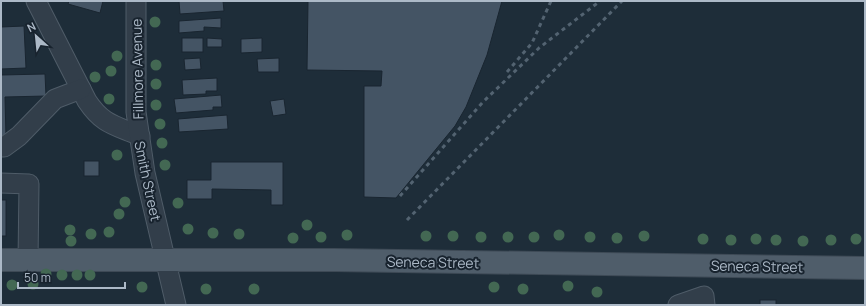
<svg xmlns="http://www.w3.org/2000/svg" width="866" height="306" viewBox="0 0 866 306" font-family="Manrope,sans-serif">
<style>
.building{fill:#445464;stroke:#192530}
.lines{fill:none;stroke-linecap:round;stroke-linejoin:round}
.minor-casing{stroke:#4f5c68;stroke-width:21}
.major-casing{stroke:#3e4a56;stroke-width:24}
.minor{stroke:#323e4a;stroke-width:19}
.major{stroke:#4f5d6a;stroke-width:22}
.rail{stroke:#536371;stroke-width:3;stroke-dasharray:4 4;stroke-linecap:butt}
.tree{fill:#436853}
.labels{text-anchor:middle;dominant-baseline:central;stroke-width:4;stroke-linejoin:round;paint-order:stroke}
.street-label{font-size:14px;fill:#acb9c7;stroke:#18232e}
</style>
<rect width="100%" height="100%" fill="#1e2d39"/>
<g class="building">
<polygon points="69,1 103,1 100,13 68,4"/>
<polygon points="179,1 223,1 224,11 180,14"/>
<polygon points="308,1 502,1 487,55 466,107 455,126 396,198 364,197 364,86 381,86 382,71 307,70"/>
<polygon points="221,18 221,28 204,27 204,31 179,33 179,21"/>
<polygon points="24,26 26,68 1,69 1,27"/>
<rect x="182" y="38" width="21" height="14"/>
<polygon points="207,38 222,39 222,47 207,47"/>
<polygon points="262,38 262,52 241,53 241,39"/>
<polygon points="200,58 201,69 185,70 184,59"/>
<polygon points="279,58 279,72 258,72 257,59"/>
<polygon points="45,74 46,96 5,97 6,138 1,138 1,75"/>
<polygon points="217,78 217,91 206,91 206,94 183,95 182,80"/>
<polygon points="221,95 222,107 213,107 213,110 176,113 174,99"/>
<polygon points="284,99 286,114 273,116 270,101"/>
<polygon points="227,115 228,129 179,132 178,119"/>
<rect x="84" y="161" width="15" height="15"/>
<polygon points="211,162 283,162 283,205 271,205 271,190 212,189 212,199 187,199 187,180 211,180"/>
<rect x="1" y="200" width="5" height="36"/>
<rect x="760" y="300" width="16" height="5"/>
</g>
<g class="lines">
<defs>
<g id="minor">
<path d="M36 1 87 101C103 125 115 125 140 136"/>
<polyline points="136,1 136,112 145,173 176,305"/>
<polyline points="1,147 4,147 19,136 55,99 81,89"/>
<polyline points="1,183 29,184 28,261"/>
<polyline points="678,305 704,296 705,305"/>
</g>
<polyline id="major" points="1,260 335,260 865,268"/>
</defs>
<use href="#minor" class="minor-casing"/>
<use href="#major" class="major-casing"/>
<use href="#minor" class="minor"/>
<use href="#major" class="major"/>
<g class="rail">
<polyline points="507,72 532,43 551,1"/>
<polyline points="400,196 483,102 539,48 600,1"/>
<polyline points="407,220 622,1"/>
</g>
</g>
<g class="tree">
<circle cx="155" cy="22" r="5.5"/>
<circle cx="117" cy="56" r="5.5"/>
<circle cx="156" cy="65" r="5.5"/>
<circle cx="111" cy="71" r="5.5"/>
<circle cx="95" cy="77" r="5.5"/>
<circle cx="156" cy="84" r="5.5"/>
<circle cx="109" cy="99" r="5.5"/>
<circle cx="156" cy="105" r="5.5"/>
<circle cx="160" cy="124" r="5.5"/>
<circle cx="162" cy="143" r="5.5"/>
<circle cx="117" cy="155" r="5.5"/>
<circle cx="165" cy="165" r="5.5"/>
<circle cx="125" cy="202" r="5.5"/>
<circle cx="178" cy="203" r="5.5"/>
<circle cx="119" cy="214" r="5.5"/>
<circle cx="307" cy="225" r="5.5"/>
<circle cx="188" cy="229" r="5.5"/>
<circle cx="70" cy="230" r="5.5"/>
<circle cx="109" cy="232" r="5.5"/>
<circle cx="213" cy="233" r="5.5"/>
<circle cx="91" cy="234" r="5.5"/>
<circle cx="239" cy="234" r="5.5"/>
<circle cx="347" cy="235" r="5.5"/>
<circle cx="559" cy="235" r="5.5"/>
<circle cx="426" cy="236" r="5.5"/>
<circle cx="453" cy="236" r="5.5"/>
<circle cx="644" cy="236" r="5.5"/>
<circle cx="321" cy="237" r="5.5"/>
<circle cx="481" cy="237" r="5.5"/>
<circle cx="508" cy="237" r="5.5"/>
<circle cx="534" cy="237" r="5.5"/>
<circle cx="590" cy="237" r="5.5"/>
<circle cx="293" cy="238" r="5.5"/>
<circle cx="617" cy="238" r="5.5"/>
<circle cx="703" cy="239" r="5.5"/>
<circle cx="756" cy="239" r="5.5"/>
<circle cx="856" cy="239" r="5.5"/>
<circle cx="731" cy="240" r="5.5"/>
<circle cx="776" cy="240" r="5.5"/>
<circle cx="831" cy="240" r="5.5"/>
<circle cx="71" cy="241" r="5.5"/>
<circle cx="803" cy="241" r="5.5"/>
<circle cx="46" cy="274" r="5.5"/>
<circle cx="62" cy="275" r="5.5"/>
<circle cx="77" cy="275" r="5.5"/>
<circle cx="90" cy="275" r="5.5"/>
<circle cx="33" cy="284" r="5.5"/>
<circle cx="12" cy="285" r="5.5"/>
<circle cx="568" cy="286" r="5.5"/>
<circle cx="142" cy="287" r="5.5"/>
<circle cx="494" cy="287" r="5.5"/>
<circle cx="206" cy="289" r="5.5"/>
<circle cx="254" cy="289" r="5.5"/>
<circle cx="523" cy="289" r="5.5"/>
<circle cx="597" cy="292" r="5.5"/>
</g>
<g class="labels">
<g class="street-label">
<text transform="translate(137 69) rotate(-91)">Fillmore Avenue</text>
<text transform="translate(148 181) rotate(78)">Smith Street</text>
<text transform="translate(433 262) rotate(1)">Seneca Street</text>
<text transform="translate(757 266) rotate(1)">Seneca Street</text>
</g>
</g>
<rect width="866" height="306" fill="none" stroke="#acb9c7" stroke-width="4"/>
<g transform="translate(36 36) rotate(333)" stroke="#18232e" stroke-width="3" paint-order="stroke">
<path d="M0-3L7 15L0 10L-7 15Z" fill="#acb9c7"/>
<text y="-6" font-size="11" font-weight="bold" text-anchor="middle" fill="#acb9c7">N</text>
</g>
<path d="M18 282v6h107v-6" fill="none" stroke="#acb9c7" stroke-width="2"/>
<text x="24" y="282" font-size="12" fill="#acb9c7" stroke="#18232e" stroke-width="3" paint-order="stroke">50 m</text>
</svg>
